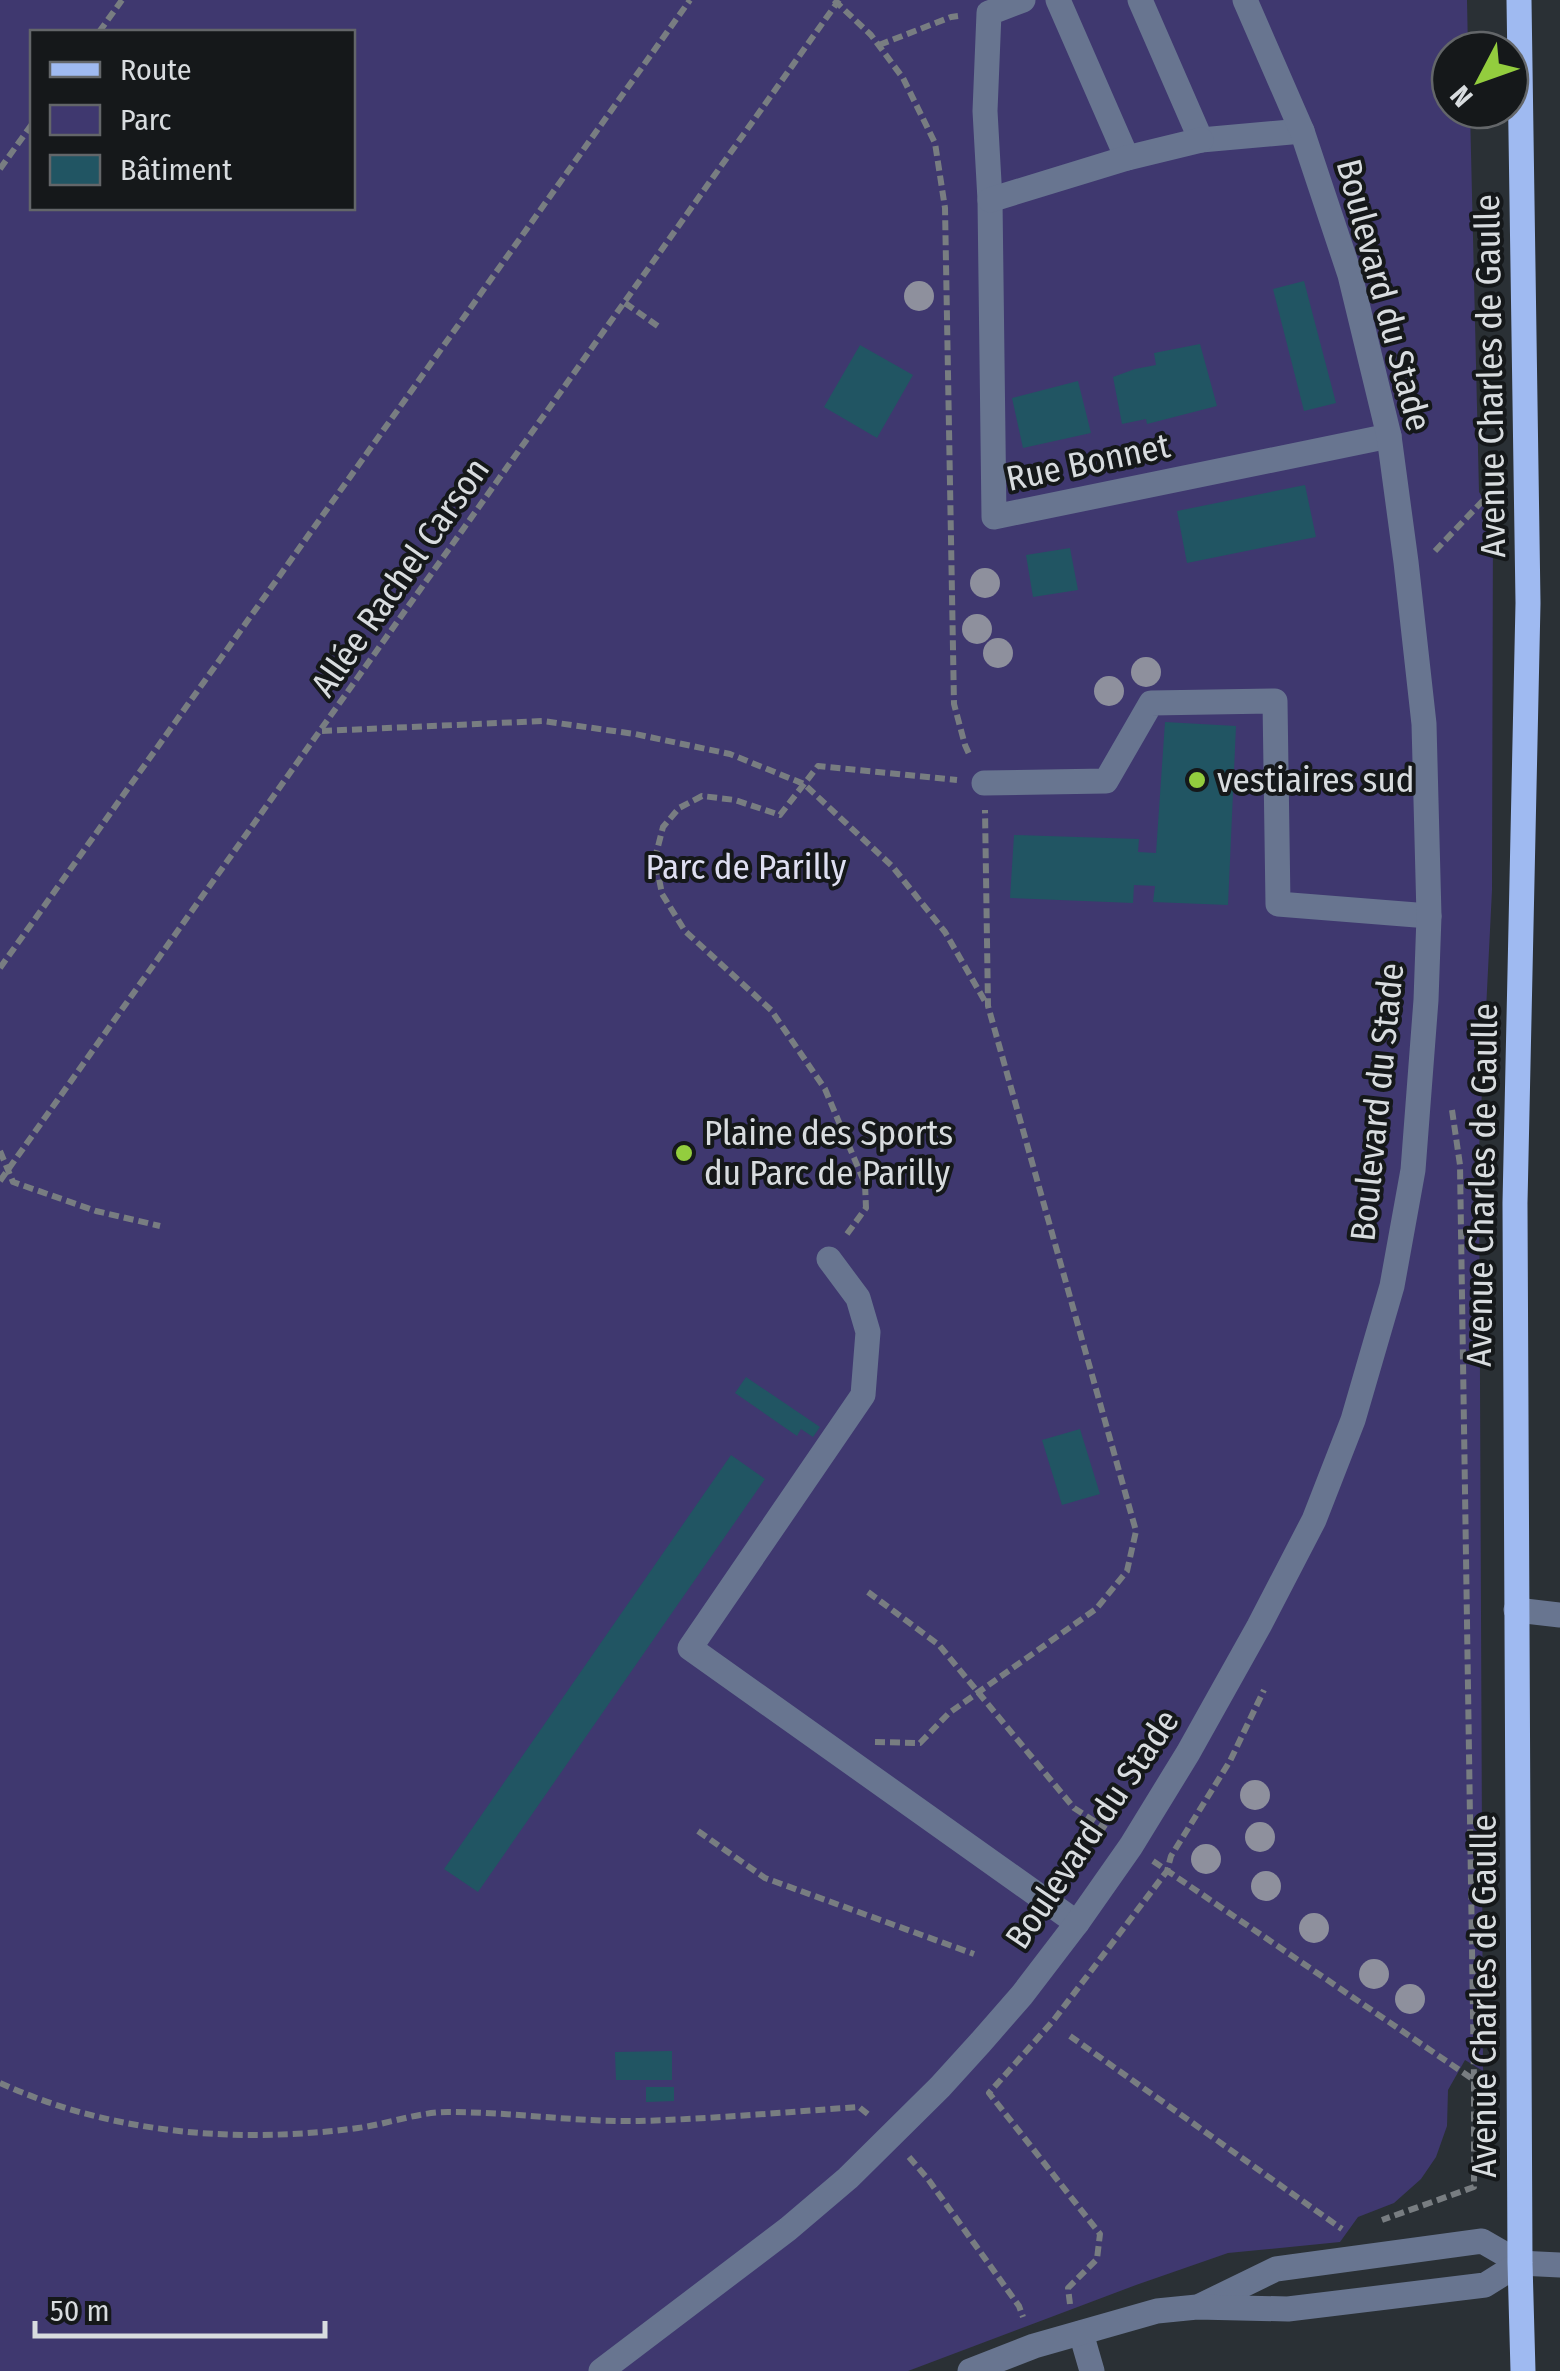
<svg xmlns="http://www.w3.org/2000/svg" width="1560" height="2371" viewBox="0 0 1560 2371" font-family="'Fira Sans Condensed',sans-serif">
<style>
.green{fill:#3f386f;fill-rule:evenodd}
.building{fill:#215563}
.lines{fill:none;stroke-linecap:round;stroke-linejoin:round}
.path{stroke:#787d81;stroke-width:6;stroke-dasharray:10 5;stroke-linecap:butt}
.minor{stroke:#687590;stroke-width:25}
.major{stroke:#9fbaf1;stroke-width:25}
.tree{fill:#8e909d}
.poi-dot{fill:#93cd3e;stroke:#15181a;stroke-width:4}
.labels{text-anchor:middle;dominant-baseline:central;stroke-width:8;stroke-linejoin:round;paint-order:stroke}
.street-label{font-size:35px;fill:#d8dcdf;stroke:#15181a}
.poi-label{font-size:35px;fill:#d8dcdf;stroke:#15181a;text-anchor:start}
.park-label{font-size:35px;fill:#dfdff2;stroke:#15181a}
</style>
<rect width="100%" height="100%" fill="#2a3035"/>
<path class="green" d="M0 0H1467L1468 50H1450V110H1470L1479 492 1493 514 1492 890 1479 1151 1483 2071 1465 2060 1448 2090 1447 2126 1436 2157 1421 2179 1394 2203 1358 2217 1340 2242 1228 2253 1136 2285 908 2371H0ZM32 32H352V208H32Z"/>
<g class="building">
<polygon points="1304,281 1336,403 1304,411 1273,289"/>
<polygon points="1200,344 1217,406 1147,424 1146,419 1122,424 1113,377 1135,369 1156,365 1154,353"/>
<polygon points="860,345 913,375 877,438 824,407"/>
<polygon points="1078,381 1091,433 1023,448 1012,398"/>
<polygon points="1305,485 1316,537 1187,563 1177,511"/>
<polygon points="1070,548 1078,590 1033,597 1026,555"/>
<polygon points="1165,722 1236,726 1228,905 1153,902 1155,886 1134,885 1133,903 1010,898 1014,835 1139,839 1138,852 1156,853"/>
<polygon points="746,1377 820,1427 813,1437 801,1429 797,1436 735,1393"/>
<polygon points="1080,1429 1100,1494 1062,1505 1042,1440"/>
<polygon points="731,1455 765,1479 478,1892 444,1869"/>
<polygon points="672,2051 672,2080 616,2080 615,2052"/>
<polygon points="646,2087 674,2087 674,2101 646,2102"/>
</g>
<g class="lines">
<g class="path">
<polyline points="834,0 871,35 903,78 935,143 945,208 954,704 965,745 970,756"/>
<polyline points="99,32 122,0"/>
<polyline points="879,45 951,17 958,16"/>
<polyline points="0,169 32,124"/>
<polyline points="625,303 659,327"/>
<polyline points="1435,551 1493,490 1493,486"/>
<polyline points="322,731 543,721 635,734 730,754 804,784 892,866 945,932 986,1003"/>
<polyline points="0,968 690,0"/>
<polyline points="1452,1110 1460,1165 1474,2079"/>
<polyline points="0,1151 13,1182 96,1211 160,1226"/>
<polyline points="0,1181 839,0"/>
<polyline points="847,1234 866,1208 865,1184 825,1089 771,1010 685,931 662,894 655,858 663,827 679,808 702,796 735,800 780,815 818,766 957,780"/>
<polyline points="868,1592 939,1645 1074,1808 1106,1829"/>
<polyline points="875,1742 920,1743 949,1713 1096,1609 1127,1571 1136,1531 988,1006 985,810"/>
<polyline points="698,1831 765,1878 974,1954"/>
<polyline points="1153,1861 1474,2080 1474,2187 1382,2220"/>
<polyline points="1070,2036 1342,2229"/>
<path d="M0 2083C112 2134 237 2144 358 2128 388 2124 418 2112 448 2112 512 2112 575 2122 639 2121 712 2119 786 2112 859 2107L869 2115"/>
<polyline points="909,2157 928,2179 1019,2306 1023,2317"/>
<polyline points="1070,2304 1068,2288 1097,2259 1100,2234 989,2093 1053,2021 1167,1871 1171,1856 1230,1761 1264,1690"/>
</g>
<g class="minor">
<polyline points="1023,0 989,13 985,111 990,200 994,517 1389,436"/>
<polyline points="1058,0 1127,158"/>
<polyline points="1140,0 1201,140 1302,131"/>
<polyline points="990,200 1127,158 1201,140"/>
<polyline points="984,783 1106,781 1151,703 1275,701 1278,904 1429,916"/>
<polyline points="829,1259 858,1298 868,1332 863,1395 690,1648 1077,1923"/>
<polyline points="1516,1610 1560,1615"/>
<polyline points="1202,2305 1276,2269 1482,2241 1520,2263 1560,2265"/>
<polyline points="1081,2333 1092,2371"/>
<polyline points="601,2371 788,2229 848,2178 940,2087 980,2043 1022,1995 1077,1923 1131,1846 1188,1753 1259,1626 1314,1520 1353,1420 1392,1286 1413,1170 1426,1000 1429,916 1424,724 1406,562 1389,436 1350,275 1302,131 1245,0"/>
<polyline points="970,2371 1034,2346 1157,2311 1197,2307 1288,2309 1485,2285 1520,2263"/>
</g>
<polyline class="major" points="1519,0 1528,603 1515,1203 1520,2263 1523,2371"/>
</g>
<g class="tree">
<circle cx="919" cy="296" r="15"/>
<circle cx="985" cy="583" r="15"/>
<circle cx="977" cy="629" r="15"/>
<circle cx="998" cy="653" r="15"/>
<circle cx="1146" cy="672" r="15"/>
<circle cx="1109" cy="691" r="15"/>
<circle cx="1255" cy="1795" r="15"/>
<circle cx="1260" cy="1837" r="15"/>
<circle cx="1206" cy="1859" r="15"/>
<circle cx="1266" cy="1886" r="15"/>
<circle cx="1314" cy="1928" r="15"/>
<circle cx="1374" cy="1974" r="15"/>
<circle cx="1410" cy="1999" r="15"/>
</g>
<g class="poi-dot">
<circle cx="1197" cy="780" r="10"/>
<circle cx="684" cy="1153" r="10"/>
</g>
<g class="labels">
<g class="street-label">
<text transform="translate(1384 295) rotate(75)">Boulevard du Stade</text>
<text transform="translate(1490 376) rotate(-91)">Avenue Charles de Gaulle</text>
<text transform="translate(1088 462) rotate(-12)">Rue Bonnet</text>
<text transform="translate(400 577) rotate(-55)">Allée Rachel Carson</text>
<text transform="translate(1377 1102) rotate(-84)">Boulevard du Stade</text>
<text transform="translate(1482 1185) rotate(-89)">Avenue Charles de Gaulle</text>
<text transform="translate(1092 1829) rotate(-56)">Boulevard du Stade</text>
<text transform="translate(1484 1996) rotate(-90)">Avenue Charles de Gaulle</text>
</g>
<g class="poi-label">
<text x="1217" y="780">vestiaires sud</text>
<text x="704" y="1133">Plaine des Sports<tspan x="704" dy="40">du Parc de Parilly</tspan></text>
</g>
<g class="park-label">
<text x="746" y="867">Parc de Parilly</text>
</g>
</g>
<rect x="30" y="30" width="325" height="180" fill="#15181a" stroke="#636669" stroke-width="2.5"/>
<rect x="50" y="62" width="50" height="15" fill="#9fbaf1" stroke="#636669" stroke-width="2.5"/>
<text x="120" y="80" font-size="30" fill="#d8dcdf">Route</text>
<rect x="50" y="105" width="50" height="30" fill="#3f386f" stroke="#636669" stroke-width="2.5"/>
<text x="120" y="130" font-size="30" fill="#d8dcdf">Parc</text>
<rect x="50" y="155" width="50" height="30" fill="#215563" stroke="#636669" stroke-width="2.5"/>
<text x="120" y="180" font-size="30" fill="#d8dcdf">Bâtiment</text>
<g transform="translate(1480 80) rotate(229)"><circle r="48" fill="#15181a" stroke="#636669" stroke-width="2.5"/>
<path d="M0-8L18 38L0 25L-18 38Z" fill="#93cd3e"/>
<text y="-15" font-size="28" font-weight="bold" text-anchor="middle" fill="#d8dcdf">N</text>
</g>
<path d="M35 2321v15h290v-15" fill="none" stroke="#d8dcdf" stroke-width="5"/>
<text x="50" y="2321" font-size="30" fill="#d8dcdf" stroke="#15181a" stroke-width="8" paint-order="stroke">50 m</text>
</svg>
